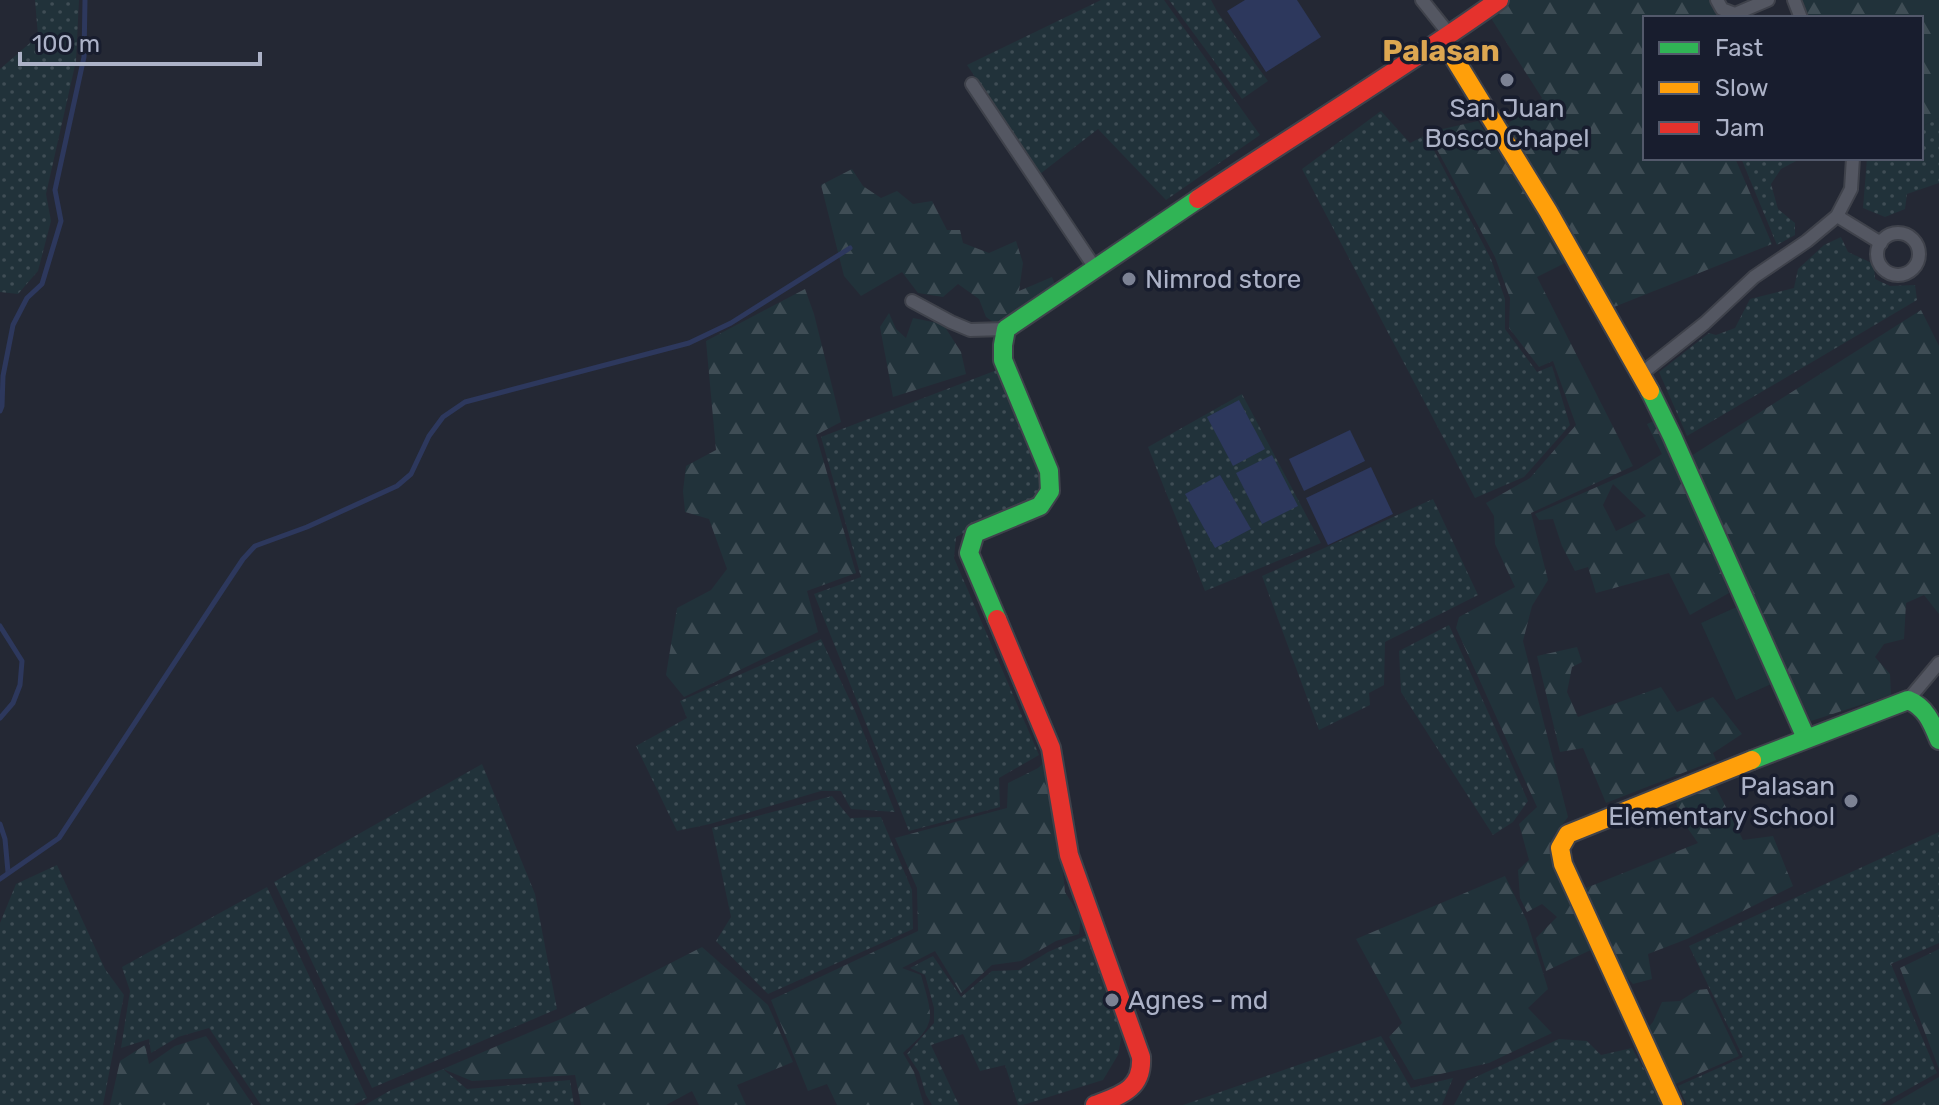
<svg xmlns="http://www.w3.org/2000/svg" width="1939" height="1105" viewBox="0 0 1939 1105" font-family="Rubik,sans-serif">
<style>
.green{fill:url(#green-dots)}
.forest{fill:url(#forest-firs);fill-rule:evenodd}
.pitch{fill:#21323a}
.water{fill:#2d385d}
.lines{fill:none;stroke-linecap:round;stroke-linejoin:round}
.stream{stroke:#2d385d;stroke-width:5}
.street-casing{stroke:#3f424b;stroke-width:16}
.fast-casing{stroke:#3f424b;stroke-width:22}
.slow-casing{stroke:#3f424b;stroke-width:22}
.jam-casing{stroke:#3f424b;stroke-width:22}
.street{stroke:#545762;stroke-width:12}
.fast{stroke:#30b455;stroke-width:18}
.slow{stroke:#ff9f0a;stroke-width:18}
.jam{stroke:#e5322d;stroke-width:18}
.poi-dot{fill:#7c8294;stroke:#181d2e;stroke-width:3}
.labels{text-anchor:middle;dominant-baseline:central;stroke-width:7;stroke-linejoin:round;paint-order:stroke}
.poi-label{font-size:26px;fill:#acb2c7;stroke:#181d2e;text-anchor:start}
.quarter-label{font-size:30px;font-weight:bold;fill:#dda751;stroke:#181d2e}
</style>
<defs>
<pattern id="green-dots" width="8" height="8" patternUnits="userSpaceOnUse" patternTransform="scale(2)"><rect width="8" height="8" fill="#21323a"/><path d="M2 2h.1M6 6h.1" fill="none" stroke="#3f4d55" stroke-width="1.8" stroke-linecap="round"/></pattern>
<pattern id="forest-firs" width="22" height="20" patternUnits="userSpaceOnUse" patternTransform="scale(2)"><rect width="22" height="20" fill="#21323a"/><path d="M5 1l3.5 6h-7zM16 11l3.5 6h-7z" fill="#3f4d55"/></pattern>
</defs>
<rect width="100%" height="100%" fill="#242834"/>
<g class="green">
<polygon points="35,0 79,0 76,61 46,194 51,221 38,271 18,294 0,292 0,69 38,36"/>
<polygon points="1101,0 1164,0 1260,135 1166,200 1098,129 1040,174 967,65"/>
<polygon points="1169,0 1211,0 1218,13 1268,81 1242,99"/>
<polygon points="1381,111 1410,143 1426,135 1491,259 1505,299 1505,329 1537,372 1552,366 1570,425 1524,477 1475,498 1302,169"/>
<polygon points="1939,118 1939,183 1907,194 1905,209 1885,217 1863,208 1867,158 1921,158 1921,127"/>
<polygon points="1741,158 1802,158 1781,169 1771,184 1778,209 1795,223 1795,235 1777,245"/>
<polygon points="1841,237 1848,252 1874,264 1875,279 1890,286 1915,285 1917,300 1687,436 1659,372 1709,333 1716,335 1735,328 1750,299 1794,288 1798,269 1824,245"/>
<polygon points="997,370 1040,464 1044,487 1037,500 991,519 956,537 954,558 1039,755 999,778 1000,807 909,831 814,594 861,577 821,437"/>
<polygon points="1242,394 1321,543 1205,591 1148,447"/>
<polygon points="1433,499 1478,595 1385,642 1384,685 1369,693 1370,705 1319,730 1262,576"/>
<polygon points="1449,625 1528,801 1513,822 1493,835 1401,692 1399,651"/>
<polygon points="821,639 855,711 895,812 851,809 841,791 821,791 710,824 677,831 636,746 687,718 680,701"/>
<polygon points="482,764 535,894 557,1009 372,1088 274,882"/>
<polygon points="832,796 850,818 881,817 912,890 913,929 768,994 716,941 731,917 712,828"/>
<polygon points="1939,832 1939,943 1891,964 1937,1073 1880,1105 1687,1105 1678,1086 1743,1057 1689,946"/>
<polygon points="57,865 105,969 124,995 103,1105 0,1105 0,923 16,884"/>
<polygon points="267,887 367,1098 354,1105 261,1105 209,1028 178,1037 151,1053 149,1039 121,1048 130,991 122,967"/>
<polygon points="1087,935 1123,1029 1118,1055 1103,1080 1023,1105 1018,1105 1005,1065 980,1071 963,1034 931,1045 959,1105 932,1105 926,1095 919,1072 907,1054 934,1023 934,1008 925,975 910,968 933,956 961,997 992,971 1019,970 1048,952"/>
<polygon points="1381,1036 1411,1088 1453,1078 1442,1105 1183,1105"/>
<polygon points="1559,1039 1587,1041 1601,1055 1632,1048 1664,1105 1454,1105 1467,1081"/>
<polygon points="443,1069 467,1089 570,1080 574,1105 365,1105 391,1090"/>
</g>
<g class="forest">
<polygon points="1510,0 1713,0 1716,10 1725,18 1645,18 1645,158 1735,158 1772,244 1614,307 1502,128 1542,98 1489,15"/>
<polygon points="1802,0 1939,0 1939,118 1921,127 1921,18 1809,18"/>
<polygon points="1478,121 1569,261 1537,277 1633,466 1531,513 1548,580 1532,606 1523,641 1568,817 1554,835 1552,849 1595,948 1546,971 1536,938 1557,917 1542,904 1527,912 1520,898 1518,870 1529,860 1519,824 1537,807 1456,628 1459,617 1515,587 1495,544 1494,516 1486,503 1530,478 1576,425 1553,361 1539,367 1509,328 1510,298 1495,257 1433,142 1434,131"/>
<polygon points="852,169 863,186 881,198 897,191 913,204 932,201 947,230 960,230 963,243 989,253 1016,241 1023,263 1019,291 1052,277 1055,284 996,324 986,317 979,299 958,284 943,297 918,293 902,272 861,296 844,276 821,185"/>
<polygon points="805,289 814,314 841,422 816,435 856,573 807,591 818,632 684,697 666,675 677,608 711,590 727,569 709,519 685,512 683,491 686,466 716,450 706,341"/>
<polygon points="1921,310 1939,346 1939,614 1924,595 1906,603 1904,639 1884,644 1875,657 1890,674 1891,695 1811,721 1777,648 1691,456"/>
<polygon points="889,313 896,329 906,338 913,318 943,324 961,352 966,374 893,397 880,327"/>
<path d="M1658 419 1674 451 1729 593 1690 615 1669 573 1596 593 1588 567 1575 571 1562 546 1553 519 1539 520 1535 514 1638 469 1662 454 1647 424ZM1613 484 1646 516 1616 531 1603 505Z"/>
<polygon points="1577,647 1582,662 1572,667 1567,692 1578,717 1661,687 1677,712 1713,697 1742,734 1713,753 1716,760 1606,803 1583,748 1560,752 1537,656"/>
<path d="M1046 761 1059 836 1065 892 1081 918 1079 934 1056 941 1021 961 992 965 961 993 935 951 902 968 921 975C924 987 933 1011 929 1022 926 1034 911 1045 903 1053L914 1072 924 1105H837L827 1084 808 1091 771 1000 918 931 917 888 895 838 1007 808 1008 783 1038 768Z"/>
<polygon points="1715,786 1743,840 1773,836 1793,886 1687,939 1648,954 1652,979 1633,984 1613,963 1581,890 1698,843 1679,816 1675,797"/>
<polygon points="1505,876 1527,921 1548,989 1528,1008 1552,1033 1489,1063 1414,1080 1389,1037 1402,1023 1356,939"/>
<polygon points="702,947 768,1005 793,1062 737,1085 746,1105 699,1105 692,1091 666,1105 581,1105 575,1075 472,1081 443,1069 563,1018"/>
<polygon points="1939,949 1939,1069 1900,968"/>
<polygon points="1707,989 1739,1056 1673,1085 1646,1030 1653,1022 1662,1002 1680,1001 1697,990"/>
<polygon points="206,1036 253,1105 110,1105 120,1061 145,1045 149,1064 175,1046"/>
<polygon points="1939,1077 1939,1105 1891,1105"/>
</g>
<polygon class="pitch" points="1743,604 1778,681 1736,700 1701,623"/>
<g class="water">
<polygon points="1245,0 1297,0 1321,37 1266,72 1227,11"/>
<polygon points="1239,400 1265,449 1233,466 1207,417"/>
<polygon points="1350,430 1365,461 1304,491 1289,459"/>
<polygon points="1272,455 1298,506 1262,524 1236,473"/>
<polygon points="1371,467 1393,514 1328,545 1306,498"/>
<polygon points="1220,475 1251,529 1215,548 1185,494"/>
</g>
<g class="lines">
<g class="stream">
<polyline points="0,411 2,406 3,376 13,325 27,298 42,284 61,221 55,190 84,57 85,0"/>
<polyline points="0,626 22,661 20,685 13,703 0,718"/>
<polyline points="0,824 5,839 8,872"/>
<polyline points="0,879 59,838 223,589 243,559 255,546 307,527 397,486 411,474 429,436 443,417 465,402 689,343 731,323 850,248"/>
</g>
<defs>
<g id="street">
<polyline points="1422,0 1450,35"/>
<polyline points="1717,0 1722,9 1735,14 1768,0"/>
<polyline points="1794,0 1801,18"/>
<polyline points="972,84 1095,268"/>
<polyline points="1837,216 1881,243"/>
<circle cx="1898" cy="254" r="21"/>
<polyline points="912,301 951,322 970,330 1006,329"/>
<polyline points="1641,374 1705,323 1754,277 1807,241 1837,216 1851,189 1853,158"/>
<polyline points="1908,700 1939,663"/>
</g>
<g id="fast">
<polyline points="1650,391 1672,436 1806,738"/>
<polyline points="997,619 969,553 975,533 1040,506 1050,491 1049,471 1003,360 1003,345 1006,329 1198,199"/>
<path d="M1752 760 1908 700C1926 707 1932 723 1939 740"/>
</g>
<g id="slow">
<polyline points="1443,40 1548,211 1650,391"/>
<polyline points="1673,1105 1563,864 1560,848 1568,834 1752,760"/>
</g>
<g id="jam">
<path d="M1198 199C1298 132 1401 70 1499 0"/>
<path d="M997 619 1051 748 1069 855 1141 1057C1143 1089 1121 1095 1095 1105"/>
</g>
</defs>
<use href="#street" class="street-casing"/>
<use href="#fast" class="fast-casing"/>
<use href="#slow" class="slow-casing"/>
<use href="#jam" class="jam-casing"/>
<use href="#street" class="street"/>
<use href="#fast" class="fast"/>
<use href="#slow" class="slow"/>
<use href="#jam" class="jam"/>
</g>
<g class="poi-dot">
<circle cx="1507" cy="80" r="8"/>
<circle cx="1129" cy="279" r="8"/>
<circle cx="1851" cy="801" r="8"/>
<circle cx="1112" cy="1000" r="8"/>
</g>
<g class="labels">
<g class="poi-label">
<text x="1507" y="108" text-anchor="middle">San Juan<tspan x="1507" dy="30">Bosco Chapel</tspan></text>
<text x="1145" y="279">Nimrod store</text>
<text x="1835" y="786" text-anchor="end">Palasan<tspan x="1835" dy="30">Elementary School</tspan></text>
<text x="1128" y="1000">Agnes - md</text>
</g>
<g class="quarter-label">
<text x="1441" y="51">Palasan</text>
</g>
</g>
<rect x="1643" y="16" width="280" height="144" fill="#181d2e" stroke="#53596b" stroke-width="2"/>
<rect x="1659" y="42" width="40" height="12" fill="#30b455" stroke="#53596b" stroke-width="2"/>
<text x="1715" y="56" font-size="24" fill="#acb2c7">Fast</text>
<rect x="1659" y="82" width="40" height="12" fill="#ff9f0a" stroke="#53596b" stroke-width="2"/>
<text x="1715" y="96" font-size="24" fill="#acb2c7">Slow</text>
<rect x="1659" y="122" width="40" height="12" fill="#e5322d" stroke="#53596b" stroke-width="2"/>
<text x="1715" y="136" font-size="24" fill="#acb2c7">Jam</text>
<path d="M20 52v12h240v-12" fill="none" stroke="#acb2c7" stroke-width="4"/>
<text x="32" y="52" font-size="24" fill="#acb2c7" stroke="#181d2e" stroke-width="6" paint-order="stroke">100 m</text>
</svg>
